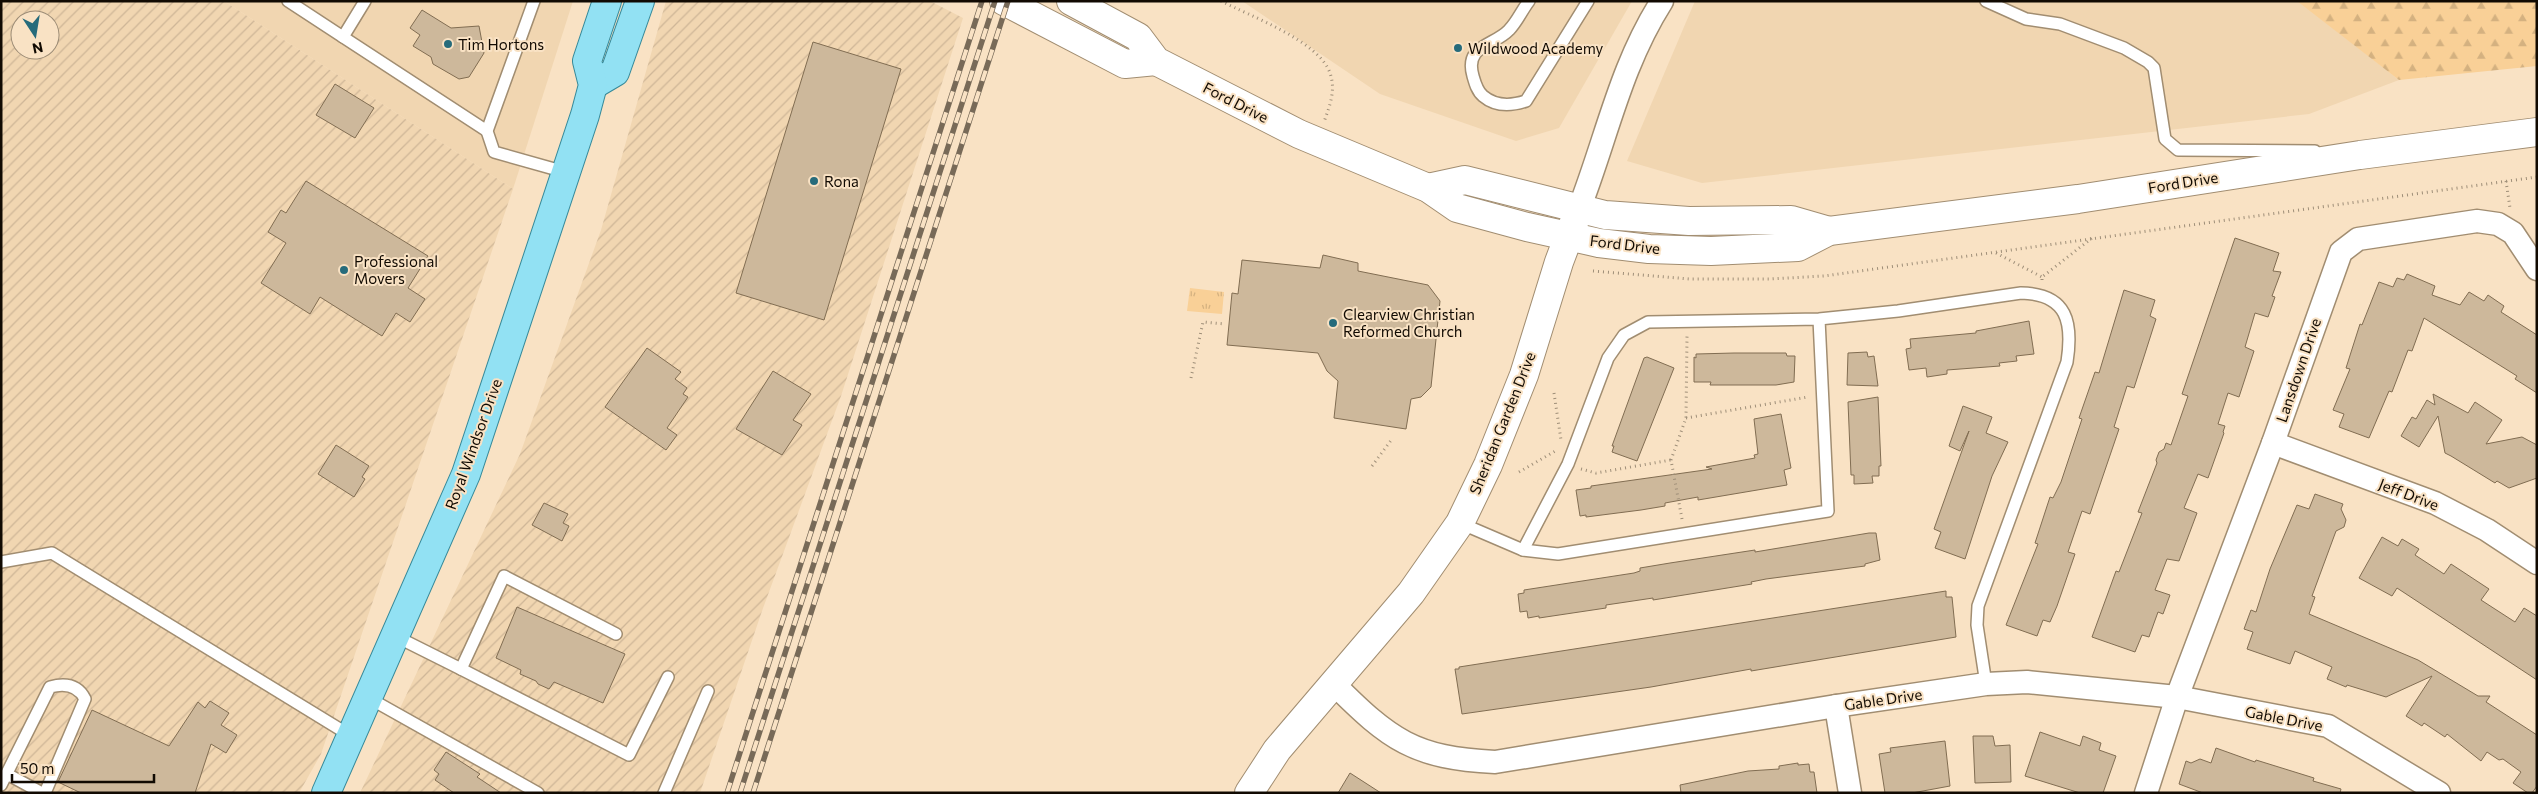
<svg xmlns="http://www.w3.org/2000/svg" width="2538" height="794" viewBox="0 0 2538 794" font-family="Commissioner,sans-serif">
<style>
.built{fill:#f1d6b1}
.industrial{fill:url(#industrial-furrows);fill-rule:evenodd}
.forest{fill:url(#forest-firs)}
.park{fill:url(#park-tufts)}
.building{fill:#cdb89b;stroke:#816d52}
.lines{fill:none;stroke-linecap:round;stroke-linejoin:round}
.service-casing{stroke:#a18d71;stroke-width:14}
.minor-casing{stroke:#a18d71;stroke-width:25}
.tertiary-casing{stroke:#a18d71;stroke-width:30}
.secondary-casing{stroke:#a18d71;stroke-width:30}
.primary-casing{stroke:#368999;stroke-width:30}
.path{stroke:#9e8e78;stroke-width:3;stroke-dasharray:1 4;stroke-linecap:butt}
.service{stroke:#fff;stroke-width:11}
.minor{stroke:#fff;stroke-width:22}
.tertiary{stroke:#fff;stroke-width:28}
.secondary{stroke:#fff;stroke-width:28}
.primary{stroke:#92e1f3;stroke-width:28}
.rail-casing{stroke:#786a58;stroke-width:5.5}
.rail{stroke:#f9e2c4;stroke-width:4;stroke-dasharray:11;stroke-linecap:butt}
.poi-dot{fill:#266b7b;stroke:#f9e2c4;stroke-width:2}
.labels{text-anchor:middle;dominant-baseline:central;stroke-width:4;stroke-linejoin:round;paint-order:stroke}
.poi-label{font-size:15px;fill:#110a02;stroke:#f9e2c4;text-anchor:start}
.street-label{font-size:15px;fill:#110a02;stroke:#f9e2c4}
</style>
<defs>
<pattern id="industrial-furrows" width="10" height="10" patternUnits="userSpaceOnUse" patternTransform="scale(1.25)"><rect width="10" height="10" fill="#f1d6b1"/><path d="M-1 1l2-2M0 10L10 0M9 11l2-2" fill="none" stroke="#ceb697"/></pattern>
<pattern id="forest-firs" width="22" height="20" patternUnits="userSpaceOnUse" patternTransform="scale(1.25)"><rect width="22" height="20" fill="#f9d097"/><path d="M5 1l3.5 6h-7zM16 11l3.5 6h-7z" fill="#d4b180"/></pattern>
<pattern id="park-tufts" width="24" height="20" patternUnits="userSpaceOnUse" patternTransform="scale(1.25)"><rect width="24" height="20" fill="#f9d097"/><path d="M3 7l-1-3M5 7V3M7 7l1-3M15 17l-1-3M17 17v-4M19 17l1-3" fill="none" stroke="#d4b180"/></pattern>
</defs>
<rect width="100%" height="100%" fill="#f9e2c4"/>
<g class="built">
<polygon points="224,1 573,1 513,189"/>
<polygon points="1242,1 1632,1 1559,128 1516,141 1380,94"/>
<polygon points="1695,1 2299,1 2399,80 2309,114 1702,183 1627,161"/>
</g>
<g class="industrial">
<path d="M1 1H224L513 189 321 754 299 793H1ZM20 20H50V50H20Z"/>
<polygon points="666,1 930,1 963,18 841,396 762,611 700,793 360,793 520,454 601,230"/>
</g>
<polygon class="forest" points="2297,1 2537,1 2537,66 2399,80"/>
<polygon class="park" points="1190,288 1224,292 1222,314 1187,311"/>
<g class="building">
<polygon points="422,10 451,28 479,26 484,53 469,77 459,79 433,64 431,57 413,46 420,35 410,28"/>
<polygon points="813,42 901,69 824,320 736,293"/>
<polygon points="335,84 374,108 355,138 316,115"/>
<polygon points="306,181 428,256 408,288 425,299 410,322 396,313 382,336 320,297 310,314 261,283 286,243 268,232 281,210 286,213"/>
<polygon points="2235,238 2279,253 2273,271 2281,272 2272,296 2275,297 2268,317 2255,313 2245,347 2254,351 2239,397 2228,393 2218,424 2225,426 2223,432 2224,433 2208,478 2198,474 2184,508 2197,513 2179,561 2167,559 2155,590 2170,595 2163,614 2158,612 2149,637 2142,635 2135,652 2092,637 2116,571 2119,572 2142,513 2138,512 2157,463 2156,460 2159,452 2164,449 2166,443 2171,445 2188,396 2182,394"/>
<polygon points="1323,255 1358,263 1358,271 1428,285 1440,301 1431,387 1421,397 1411,399 1406,429 1334,418 1338,381 1327,371 1318,353 1227,345 1232,293 1238,294 1242,260 1320,268"/>
<polygon points="2407,274 2435,286 2432,295 2460,305 2469,292 2484,301 2488,295 2504,306 2501,312 2537,335 2537,393 2515,379 2517,376 2424,318 2412,351 2408,350 2392,392 2389,391 2369,438 2339,427 2344,414 2333,410 2350,369 2346,368 2360,324 2362,325 2379,282 2393,287 2397,278 2404,280"/>
<polygon points="2124,290 2155,300 2150,316 2156,319 2134,388 2127,386 2114,427 2119,429 2090,514 2082,511 2068,552 2075,554 2057,606 2050,622 2043,620 2037,636 2006,625 2038,544 2035,543 2050,497 2053,498 2061,482 2082,419 2079,418 2095,372 2099,373"/>
<polygon points="2029,321 2034,354 2016,356 2017,361 1999,363 2000,366 1947,370 1947,374 1927,377 1926,368 1909,370 1906,349 1911,348 1910,339 1976,333 1976,331"/>
<polygon points="647,348 681,372 675,379 687,388 683,394 688,397 667,428 677,435 666,450 605,407"/>
<polygon points="1867,352 1868,357 1874,356 1878,386 1847,385 1848,353"/>
<polygon points="1734,353 1786,353 1787,356 1795,356 1794,382 1776,385 1710,385 1711,382 1694,382 1694,357 1696,358 1696,354"/>
<polygon points="1647,357 1674,368 1637,461 1612,452 1614,446 1612,446 1644,358"/>
<polygon points="773,371 811,394 793,420 802,425 782,455 736,429"/>
<polygon points="2433,394 2468,413 2475,402 2502,420 2486,444 2522,437 2537,445 2537,478 2509,488 2497,481 2495,483 2451,456 2445,453 2438,416 2419,447 2401,436 2412,417 2416,419 2427,400 2435,405"/>
<polygon points="1878,397 1881,466 1879,466 1879,476 1872,476 1873,483 1854,484 1854,475 1851,475 1848,402"/>
<polygon points="1963,406 1992,417 1986,433 2008,442 1992,476 1965,559 1935,548 1941,532 1934,529 1969,431 1960,451 1949,446"/>
<polygon points="1781,414 1791,468 1784,470 1787,485 1698,500 1698,497 1665,503 1665,506 1641,510 1586,517 1586,515 1580,516 1576,490 1591,488 1591,486 1712,469 1706,467 1755,458 1754,455 1758,454 1754,419"/>
<polygon points="336,445 369,466 362,477 365,479 354,497 318,474"/>
<polygon points="2315,494 2343,504 2341,509 2346,520 2344,527 2336,531 2312,596 2315,597 2309,614 2418,660 2478,696 2490,696 2486,702 2537,735 2537,786 2532,793 2528,793 2513,783 2521,772 2503,759 2499,760 2487,752 2481,761 2447,734 2445,737 2424,723 2422,726 2406,716 2432,676 2386,697 2347,685 2346,687 2327,679 2332,667 2295,651 2290,664 2247,649 2253,632 2244,629 2251,610 2256,612 2270,569 2297,505 2309,509"/>
<polygon points="544,503 568,514 563,523 569,526 562,541 532,525"/>
<polygon points="1869,533 1876,533 1880,560 1865,564 1865,566 1766,579 1751,582 1752,584 1653,600 1653,598 1606,605 1606,608 1539,618 1539,616 1528,618 1527,611 1520,612 1518,594 1524,593 1524,590 1634,573 1640,571 1640,568 1670,563 1755,550 1755,552"/>
<polygon points="2382,537 2398,546 2402,539 2419,549 2415,555 2444,574 2451,564 2489,589 2481,600 2515,622 2524,608 2537,616 2537,680 2397,588 2392,596 2359,578"/>
<polygon points="1946,591 1946,597 1952,597 1956,637 1751,671 1751,669 1651,687 1462,714 1455,669 1459,669 1459,667"/>
<polygon points="517,607 625,654 603,703 554,682 549,689 538,684 536,681 520,674 521,670 496,658"/>
<polygon points="210,701 229,713 221,725 237,735 226,753 211,744 195,793 81,793 58,782 92,710 169,746 198,702 205,708"/>
<polygon points="2040,732 2080,746 2083,736 2101,743 2099,750 2116,756 2103,793 2080,793 2025,776"/>
<polygon points="1973,736 1993,736 1995,746 2010,745 2011,782 1975,783"/>
<polygon points="1945,741 1950,786 1912,793 1885,793 1879,754 1891,752 1890,748"/>
<polygon points="2216,748 2255,762 2256,760 2314,778 2313,781 2341,789 2340,793 2203,793 2179,784 2186,761 2191,763 2200,759 2211,763"/>
<polygon points="446,752 480,774 477,777 501,793 454,793 435,780 439,774 434,770"/>
<polygon points="1798,763 1798,765 1809,764 1810,772 1814,772 1817,793 1681,793 1680,785 1748,771 1779,769 1779,766"/>
<polygon points="1350,773 1381,793 1338,793"/>
</g>
<g class="lines">
<defs>
<g id="service">
<polyline points="288,1 343,37"/>
<polyline points="365,1 343,37 487,131"/>
<polyline points="534,1 487,131 494,152 565,172"/>
<path d="M1529 1C1522 10 1517 22 1509 30 1494 46 1464 45 1473 76 1475 83 1477 91 1483 96 1496 107 1511 106 1526 101L1588 1"/>
<polyline points="1986,1 2026,19 2060,24 2124,48 2148,62 2154,68 2165,139 2178,150 2315,151"/>
<path d="M1819 319 1828 511 1558 554 1523 550 1568 464 1608 358 1624 335 1648 322 1819 319 1898 311 2021 293C2068 294 2073 323 2067 362L1978 606 1977 625 1986 684"/>
<polyline points="1460,523 1523,550"/>
<polyline points="1,562 52,553 351,736"/>
<polyline points="616,634 504,576 461,669 629,755 668,677"/>
<polyline points="395,636 461,669"/>
<polyline points="367,697 538,793"/>
<polyline points="7,774 42,793"/>
<path d="M1 785 50 687C65 683 78 685 85 699L45 793"/>
<polyline points="664,793 708,691"/>
</g>
<g id="minor">
<path d="M1579 209C1607 137 1620 67 1662 1"/>
<polyline points="2273,443 2435,503 2487,530 2537,563"/>
<path d="M1334 684C1390 740 1414 758 1495 762L1836 706 1986 684 2027 682 2177 697 2328 726 2439 793"/>
<polyline points="1836,706 1850,793"/>
<polyline points="2146,793 2177,697 2273,443 2341,252 2358,239 2477,221 2498,224 2513,233 2537,269"/>
</g>
<polyline id="tertiary" points="1249,793 1277,750 1411,593 1460,523 1488,465 1524,375 1559,262 1579,209"/>
<g id="secondary">
<polyline points="1004,1 1125,64 1156,61"/>
<polyline points="1071,1 1138,37 1156,61 1299,134 1428,188 1457,208 1527,227 1599,243 1649,249 1711,251 1798,247 1829,231 2078,199 2360,155 2537,132"/>
<polyline points="1428,188 1465,180 1605,215 1689,221 1791,220 1829,231"/>
</g>
<g id="primary">
<polyline points="593,85 615,72 640,1"/>
<polyline points="326,793 466,474 585,115 593,85 587,61 607,1"/>
</g>
</defs>
<use href="#service" class="service-casing"/>
<use href="#minor" class="minor-casing"/>
<use href="#tertiary" class="tertiary-casing"/>
<use href="#secondary" class="secondary-casing"/>
<use href="#primary" class="primary-casing"/>
<g class="path">
<path d="M1221 1C1250 16 1319 41 1330 73 1336 90 1330 105 1324 122"/>
<polyline points="2506,181 2510,208"/>
<polyline points="1996,253 2042,277"/>
<polyline points="1593,271 1690,279 1769,279 1824,276 2537,177"/>
<polyline points="2042,280 2042,277 2092,238"/>
<polyline points="1191,378 1203,322 1225,324"/>
<polyline points="1554,393 1561,440"/>
<polyline points="1686,418 1808,397"/>
<polyline points="1372,466 1392,439"/>
<polyline points="1581,469 1596,473 1671,460"/>
<polyline points="1519,472 1557,450"/>
<polyline points="1682,519 1671,460 1686,418 1687,336"/>
</g>
<use href="#service" class="service"/>
<use href="#minor" class="minor"/>
<use href="#tertiary" class="tertiary"/>
<use href="#secondary" class="secondary"/>
<use href="#primary" class="primary"/>
<defs>
<g id="rail">
<polyline points="727,793 982,1"/>
<polyline points="740,793 995,1"/>
<polyline points="753,793 1008,1"/>
</g>
</defs>
<use href="#rail" class="rail-casing"/>
<use href="#rail" class="rail"/>
</g>
<g class="poi-dot">
<circle cx="448" cy="44" r="5"/>
<circle cx="1458" cy="48" r="5"/>
<circle cx="814" cy="181" r="5"/>
<circle cx="344" cy="270" r="5"/>
<circle cx="1333" cy="323" r="5"/>
</g>
<g class="labels">
<g class="poi-label">
<text x="458" y="44">Tim Hortons</text>
<text x="1468" y="48">Wildwood Academy</text>
<text x="824" y="181">Rona</text>
<text x="354" y="261">Professional<tspan x="354" dy="17">Movers</tspan></text>
<text x="1343" y="314">Clearview Christian<tspan x="1343" dy="17">Reformed Church</tspan></text>
</g>
<g class="street-label">
<text transform="translate(1236 102) rotate(27)">Ford Drive</text>
<text transform="translate(2183 182) rotate(-9)">Ford Drive</text>
<text transform="translate(1625 244) rotate(7)">Ford Drive</text>
<text transform="translate(2298 370) rotate(-71)">Lansdown Drive</text>
<text transform="translate(1502 423) rotate(-68)">Sheridan Garden Drive</text>
<text transform="translate(473 444) rotate(-70)">Royal Windsor Drive</text>
<text transform="translate(2409 494) rotate(21)">Jeff Drive</text>
<text transform="translate(1883 699) rotate(-8)">Gable Drive</text>
<text transform="translate(2284 718) rotate(11)">Gable Drive</text>
</g>
</g>
<rect width="2538" height="794" fill="none" stroke="#110a02" stroke-width="5"/>
<g transform="translate(35 35) rotate(168)"><circle r="24" fill="#f9e2c4" stroke="#9c8c76"/>
<path d="M0-4L9 19L0 12L-9 19Z" fill="#266b7b"/>
<text y="-8" font-size="14" font-weight="bold" text-anchor="middle" fill="#110a02">N</text>
</g>
<path d="M12 774v8h142v-8" fill="none" stroke="#110a02" stroke-width="2.5"/>
<text x="20" y="774" font-size="15" fill="#110a02" stroke="#f9e2c4" stroke-width="4" paint-order="stroke">50 m</text>
</svg>
